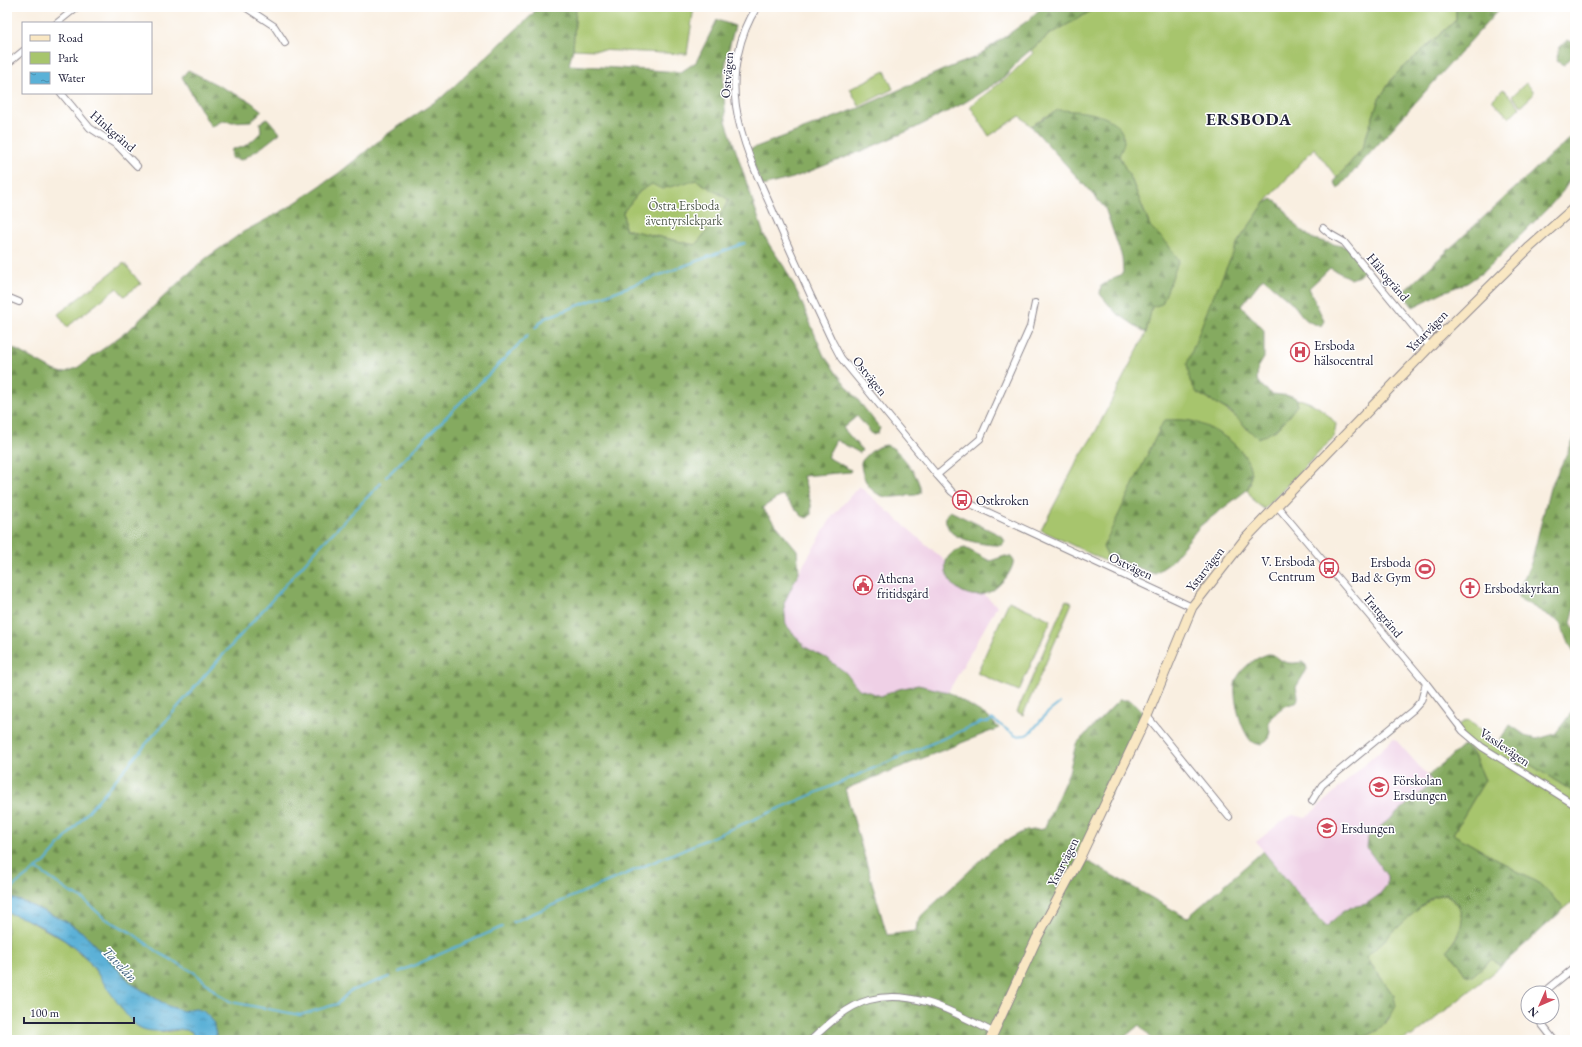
<svg xmlns="http://www.w3.org/2000/svg" width="1582" height="1047" viewBox="0 0 1582 1047" font-family="'EB Garamond',serif">
<style>
.built{fill:#efd0e6}
.green{fill:#a7c56d;stroke:#647454}
.forest{fill:url(#forest-firs);stroke:#54664e;fill-rule:evenodd}
.water{fill:url(#water-ripples);stroke:#3e6a89}
.lines{fill:none;stroke-linecap:round;stroke-linejoin:round}
.stream{stroke:#5bb1d7;stroke-width:2}
.street-casing{stroke:#8e888e;stroke-width:8}
.secondary-casing{stroke:#8e888e;stroke-width:11}
.street{stroke:#fff;stroke-width:6}
.secondary{stroke:#f9e7c3;stroke-width:9}
.labels{text-anchor:middle;dominant-baseline:central;stroke-width:3;stroke-linejoin:round;paint-order:stroke}
.street-label{font-size:13px;fill:#22223b;stroke:#fff}
.park-label{font-size:13px;fill:#515b4c;stroke:#fff}
.poi-label{font-size:13px;fill:#22223b;stroke:#fff;text-anchor:start}
.water-label{font-size:14px;font-style:italic;fill:#395b79;stroke:#fff}
.district-label{font-size:17px;font-weight:bold;letter-spacing:1px;fill:#22223b;stroke:#fff}
</style>
<defs>
<pattern id="forest-firs" width="22" height="20" patternUnits="userSpaceOnUse"><rect width="22" height="20" fill="#85aa60"/><path d="M5 1l3.5 6h-7zM16 11l3.5 6h-7z" fill="#6c8a50"/></pattern>
<pattern id="water-ripples" width="26" height="14" patternUnits="userSpaceOnUse"><rect width="26" height="14" fill="#5bb1d7"/><path d="M2 4q2-2 4 0t4 0M15 11q2-2 4 0t4 0" fill="none" stroke="#4b90b0"/></pattern>
</defs>
<rect width="100%" height="100%" fill="#fff"/>
<filter id="ink" filterUnits="userSpaceOnUse"><feTurbulence type="fractalNoise" baseFrequency=".025" numOctaves="2"/><feDisplacementMap in="SourceGraphic" scale="8" xChannelSelector="R" yChannelSelector="G"/><feConvolveMatrix kernelMatrix="1 2 1 2 8 2 1 2 1" color-interpolation-filters="sRGB"/></filter>
<filter id="wash" filterUnits="userSpaceOnUse"><feTurbulence type="fractalNoise" baseFrequency=".012" numOctaves="4" result="noise"/><feDisplacementMap in="SourceGraphic" scale="16" xChannelSelector="R" yChannelSelector="G"/><feGaussianBlur stdDeviation="0.9" result="paint"/><feColorMatrix in="noise" values="0 0 0 0 0 0 0 0 0 0 0 0 0 0 0 0 0 1.4 0 .05"/><feComposite in="paint" operator="in"/></filter>
<g filter="url(#wash)">
<rect width="100%" height="100%" fill="#f9efe1"/>
<g class="built">
<polygon points="859,486 997,606 948,692 918,685 899,689 881,696 859,689 845,672 826,658 805,647 786,625 784,603 799,572 832,517"/>
<polygon points="1394,738 1434,783 1368,837 1367,848 1387,876 1387,885 1379,895 1366,904 1352,907 1342,912 1327,926 1320,920 1256,842 1286,818 1293,815 1306,818"/>
</g>
<g class="green">
<polygon points="576,7 694,7 687,54 573,49"/>
<path d="M1098 7H1456V20L1394 76 1379 99 1362 149 1337 178 1314 148 1264 204 1238 242 1197 393C1217 404 1233 411 1248 430L1275 431 1297 405V399C1313 401 1327 412 1336 424L1334 437 1264 509 1255 502 1247 490 1251 483 1243 453 1228 439 1212 430 1103 547 1107 555 1105 561 1041 530 1079 458 1096 431 1146 333 1166 242 1150 226 1132 181 1119 156 1046 116 1031 126 1020 116 989 136 970 106 1009 76 1033 53 1031 50 1049 35Z"/>
<polygon points="885,71 893,89 859,106 850,89"/>
<polygon points="1526,83 1533,90 1533,95 1521,106 1512,96"/>
<polygon points="1503,89 1520,107 1509,118 1492,100"/>
<polygon points="696,180 729,199 719,217 695,245 625,229 623,212 640,191 652,184"/>
<polygon points="124,263 141,284 124,296 117,288 67,327 58,314"/>
<polygon points="1066,600 1072,603 1023,715 1017,712"/>
<polygon points="1009,601 1051,620 1019,691 977,673"/>
<polygon points="1468,720 1498,744 1575,793 1575,900 1564,909 1543,886 1453,834 1485,780 1474,755 1452,728"/>
<path d="M1445 895C1471 911 1463 930 1447 950L1460 965 1466 975 1472 976 1492 959 1501 966 1412 1037H1408L1404 1040H1359L1379 1030 1389 1020 1394 996 1366 957 1412 914 1435 896Z"/>
<polygon points="7,913 20,916 64,940 87,959 123,1010 137,1026 166,1032 184,1029 191,1031 196,1040 7,1040"/>
</g>
<g class="forest">
<path d="M536 7H576L573 49 569 65 681 72 696 62 717 20 735 26 727 55 723 83 726 121 764 235 770 246 785 268 799 296 823 354 835 371 880 428 878 433 873 435 857 416 843 428 862 450 860 453 836 440 827 457 851 470 850 472 803 476 811 504V515L807 518 802 516 782 495 762 508 797 550 799 572 784 603 786 625 805 647 826 658 845 672 859 689 881 696 899 689 918 685 948 692 987 716 999 728 845 789 887 935 916 931 917 923 922 915 995 847 1024 831 1044 829 1069 772 1076 744 1119 700H1130L1147 716 1080 857 1187 918 1263 851 1320 920 1327 926 1342 912 1352 907 1366 904 1379 895 1387 885V876L1367 848 1368 837 1433 783 1428 776 1464 745 1474 756 1485 780 1453 834 1543 886 1564 909 1501 966 1492 959 1472 976 1466 975 1460 965 1447 950C1453 943 1459 936 1461 927 1465 912 1452 889 1435 896 1431 897 1426 903 1423 905 1403 922 1385 940 1366 957L1394 996 1396 1006C1384 1030 1376 1034 1350 1040H1153L1139 1025 1121 1040H217L215 1030 193 1008 183 1011 168 1006 132 984 82 932 65 921 21 901 7 897V345L53 370 63 373 77 368 130 329 180 281 205 259 243 232 286 209 339 173 386 135 442 97 533 14ZM696 180 729 200 719 217 695 245 625 229 623 212 640 191 652 184 662 189Z"/>
<polygon points="1040,7 1098,7 1049,35 1021,58 1004,78 964,103 915,128 859,152 793,178 762,186 748,150 859,108 943,70 976,57 1027,21 1040,9"/>
<polygon points="1456,7 1501,7 1338,189 1334,182 1362,149 1379,99 1394,76 1456,20"/>
<path d="M1568 40 1575 44C1575 55 1571 58 1564 65L1556 61 1560 47Z"/>
<polygon points="188,70 251,102 262,111 251,121 232,122 222,121 211,127 182,77"/>
<path d="M1058 110C1079 111 1123 112 1124 142 1124 146 1120 152 1119 156L1132 181 1150 226 1166 242 1179 260 1162 304 1152 307 1146 333 1115 312 1100 294 1101 286 1123 273 1122 257 1105 208 1031 126Z"/>
<path d="M267 118 280 133 262 147 242 160 231 158 232 149C245 149 252 141 261 132L260 123Z"/>
<polygon points="1575,135 1575,172 1563,191 1548,208 1486,270 1467,283 1443,292 1413,307 1402,293 1556,150"/>
<path d="M1272 199 1281 205 1297 227 1313 239 1350 248 1366 268 1359 276 1351 279 1330 268 1309 288 1324 321 1321 326C1302 322 1302 313 1290 301 1281 293 1272 286 1263 278L1241 306 1264 330V358L1258 368 1257 379 1263 387 1272 394 1292 396 1297 399V405C1286 420 1276 434 1257 438L1230 411 1197 393 1190 381 1187 364 1209 306 1238 242 1264 204Z"/>
<path d="M1164 420C1173 420 1185 419 1195 422 1221 431 1264 457 1247 490L1200 526 1169 564 1154 574 1107 555 1103 547Z"/>
<polygon points="1575,437 1575,606 1571,623 1575,630 1575,653 1567,641 1560,622 1518,598 1518,591 1531,563 1550,488"/>
<path d="M886 445C888 446 892 447 894 449 903 455 923 482 920 493L916 495C907 495 896 498 887 497 870 495 861 477 861 462 868 454 874 447 886 445Z"/>
<path d="M950 511 1002 536 1005 542 1002 545C989 546 959 541 950 531 948 528 947 525 946 522 945 517 946 514 950 511Z"/>
<path d="M965 548 990 561 1005 556 1011 557 1014 561C1011 571 1007 578 999 585 964 620 919 556 965 548Z"/>
<path d="M1268 654C1277 654 1278 660 1285 662 1291 664 1297 663 1302 662L1306 665 1307 669 1296 687C1297 693 1300 698 1296 703 1282 705 1276 712 1268 723L1270 732 1267 741 1261 745C1258 744 1254 743 1252 742 1241 732 1230 691 1237 678 1244 666 1255 658 1268 654Z"/>
<polygon points="1575,708 1575,793 1498,744 1510,725 1528,737 1537,739 1555,734"/>
</g>
<path class="water" d="M7 897 21 901 65 921 82 932 132 984 168 1006 183 1011 193 1008 203 1011 213 1021 217 1040H196L191 1031C174 1026 154 1037 137 1026 127 1019 115 998 107 988 101 979 95 969 88 960 73 942 30 918 7 913Z"/>
<g class="lines">
<g class="stream">
<polyline points="535,328 545,318 745,243"/>
<polyline points="386,477 528,335"/>
<polyline points="37,869 71,893 83,899 104,918 132,933 161,954 195,973 217,993 231,1002 300,1015 337,1004 350,991 389,977"/>
<polyline points="7,898 16,884 45,862 206,674 319,547 381,483"/>
<polyline points="513,922 982,722 989,722 992,719 1016,736 1026,735 1032,731 1046,714 1060,703"/>
<polyline points="399,972 502,927"/>
</g>
</g>
</g>
<g filter="url(#ink)">
<g class="lines">
<defs>
<g id="street">
<polyline points="245,7 274,26 285,43"/>
<path d="M757 7C739 34 731 74 736 106 741 141 757 176 772 209 791 253 811 297 832 341L841 358 937 475 952 492 962 500 1192 607"/>
<polyline points="57,23 77,7"/>
<polyline points="7,64 23,51"/>
<polyline points="61,93 90,128 118,146 137,166"/>
<polyline points="1323,228 1330,234 1344,242 1430,347"/>
<polyline points="7,297 19,302"/>
<polyline points="937,475 980,439 1030,327 1035,303"/>
<polyline points="1277,506 1426,683 1463,731 1482,747 1575,805"/>
<polyline points="1147,716 1229,817"/>
<polyline points="1312,801 1322,785 1413,710 1421,701 1426,683"/>
<polyline points="1543,993 1575,967"/>
<polyline points="1528,1006 1528,1007"/>
<polyline points="1536,1017 1554,1040"/>
<path d="M811 1040C827 1025 847 1006 869 1000 913 988 955 1013 993 1032"/>
</g>
<polyline id="secondary" points="990,1040 1037,938 1080,857 1147,716 1192,607 1245,539 1439,337 1530,247 1575,207"/>
</defs>
<use href="#street" class="street-casing"/>
<use href="#secondary" class="secondary-casing"/>
<use href="#street" class="street"/>
<use href="#secondary" class="secondary"/>
</g>
</g>
<defs>
<symbol id="hospital-ring" viewBox="-11 -11 22 22"><circle r="9.5" fill="#fff" stroke="#d1495b" stroke-width="1.5"/><path d="M-5-5h3v3.5h4V-5h3V5h-3V1.5h-4V5h-3Z" fill="#d1495b"/></symbol>
<symbol id="bus-ring" viewBox="-11 -11 22 22"><circle r="9.5" fill="#fff" stroke="#d1495b" stroke-width="1.5"/><path d="M-5-6H5V4H4V6H2V4H-2V6H-4V4H-5ZM-3.5-4V0h7V-4ZM-3.5 1.2v1.5H-2V1.2ZM2 1.2v1.5H3.5V1.2Z" fill="#d1495b"/></symbol>
<symbol id="stadium-ring" viewBox="-11 -11 22 22"><circle r="9.5" fill="#fff" stroke="#d1495b" stroke-width="1.5"/><path d="M0-5a6.5 5 0 1 0 0 10a6.5 5 0 1 0 0-10ZM-3.5-1.8h7v3.6h-7Z" fill="#d1495b"/></symbol>
<symbol id="civic-ring" viewBox="-11 -11 22 22"><circle r="9.5" fill="#fff" stroke="#d1495b" stroke-width="1.5"/><path d="M-.6-6.5H3V-4.5H.6V-3L4-1V1h2V6H-6V1h2V-1L-.6-3ZM-1.2 2.5V6h2.4V2.5Z" fill="#d1495b"/></symbol>
<symbol id="church-ring" viewBox="-11 -11 22 22"><circle r="9.5" fill="#fff" stroke="#d1495b" stroke-width="1.5"/><path d="M-1.2-6h2.4v3.5h3.3v2.4h-3.3V6h-2.4V-.1h-3.3v-2.4h3.3Z" fill="#d1495b"/></symbol>
<symbol id="school-ring" viewBox="-11 -11 22 22"><circle r="9.5" fill="#fff" stroke="#d1495b" stroke-width="1.5"/><path d="M0-5L7-2L0 1L-7-2ZM-4 1L0 2.5L4 1V4Q0 6-4 4Z" fill="#d1495b"/></symbol>
</defs>
<g fill-rule="evenodd">
<use href="#hospital-ring" x="1289" y="341" width="22" height="22"/>
<use href="#bus-ring" x="951" y="489" width="22" height="22"/>
<use href="#bus-ring" x="1318" y="557" width="22" height="22"/>
<use href="#stadium-ring" x="1414" y="558" width="22" height="22"/>
<use href="#civic-ring" x="852" y="574" width="22" height="22"/>
<use href="#church-ring" x="1459" y="577" width="22" height="22"/>
<use href="#school-ring" x="1368" y="776" width="22" height="22"/>
<use href="#school-ring" x="1316" y="817" width="22" height="22"/>
</g>
<g class="labels">
<g class="street-label">
<text transform="translate(727 75) rotate(-86)">Ostvägen</text>
<text transform="translate(113 131) rotate(41)">Hinkgränd</text>
<text transform="translate(1388 277) rotate(50)">Hälsogränd</text>
<text transform="translate(1427 331) rotate(-46)">Ystarvägen</text>
<text transform="translate(870 376) rotate(51)">Ostvägen</text>
<text transform="translate(1131 566) rotate(25)">Ostvägen</text>
<text transform="translate(1205 569) rotate(-52)">Ystarvägen</text>
<text transform="translate(1383 615) rotate(50)">Trattgränd</text>
<text transform="translate(1505 747) rotate(34)">Vasslevägen</text>
<text transform="translate(1063 862) rotate(-63)">Ystarvägen</text>
</g>
<g class="park-label">
<text x="684" y="205">Östra Ersboda<tspan x="684" dy="15">äventyrslekpark</tspan></text>
</g>
<g class="poi-label">
<text x="1314" y="345">Ersboda<tspan x="1314" dy="15">hälsocentral</tspan></text>
<text x="976" y="500">Ostkroken</text>
<text x="1315" y="561" text-anchor="end">V. Ersboda<tspan x="1315" dy="15">Centrum</tspan></text>
<text x="1411" y="562" text-anchor="end">Ersboda<tspan x="1411" dy="15">Bad &amp; Gym</tspan></text>
<text x="877" y="578">Athena<tspan x="877" dy="15">fritidsgård</tspan></text>
<text x="1484" y="588">Ersbodakyrkan</text>
<text x="1393" y="780">Förskolan<tspan x="1393" dy="15">Ersdungen</tspan></text>
<text x="1341" y="828">Ersdungen</text>
</g>
<g class="water-label">
<text transform="translate(120 964) rotate(46)">Tavelån</text>
</g>
<g class="district-label">
<text x="1249" y="119">ERSBODA</text>
</g>
</g>
<rect width="1582" height="1047" fill="none" stroke="#fff" stroke-width="24"/>
<rect x="22" y="22" width="130" height="72" fill="#ffffff" stroke="#a7a7b1"/>
<rect x="30" y="35" width="20" height="6" fill="#f9e7c3" stroke="#a7a7b1"/>
<text x="58" y="42" font-size="12" fill="#22223b">Road</text>
<rect x="30" y="52" width="20" height="12" fill="#a7c56d" stroke="#a7a7b1"/>
<text x="58" y="62" font-size="12" fill="#22223b">Park</text>
<rect x="30" y="72" width="20" height="12" fill="url(#water-ripples)" stroke="#a7a7b1"/>
<text x="58" y="82" font-size="12" fill="#22223b">Water</text>
<g transform="translate(1540 1005) rotate(225)"><circle r="19" fill="#ffffff" stroke="#a7a7b1"/>
<path d="M0-3L7 15L0 10L-7 15Z" fill="#d1495b"/>
<text y="-6" font-size="11" font-weight="bold" text-anchor="middle" fill="#22223b">N</text>
</g>
<path d="M24 1017v6h110v-6" fill="none" stroke="#22223b" stroke-width="2"/>
<text x="30" y="1017" font-size="12" fill="#22223b" stroke="#ffffff" stroke-width="3" paint-order="stroke">100 m</text>
</svg>
